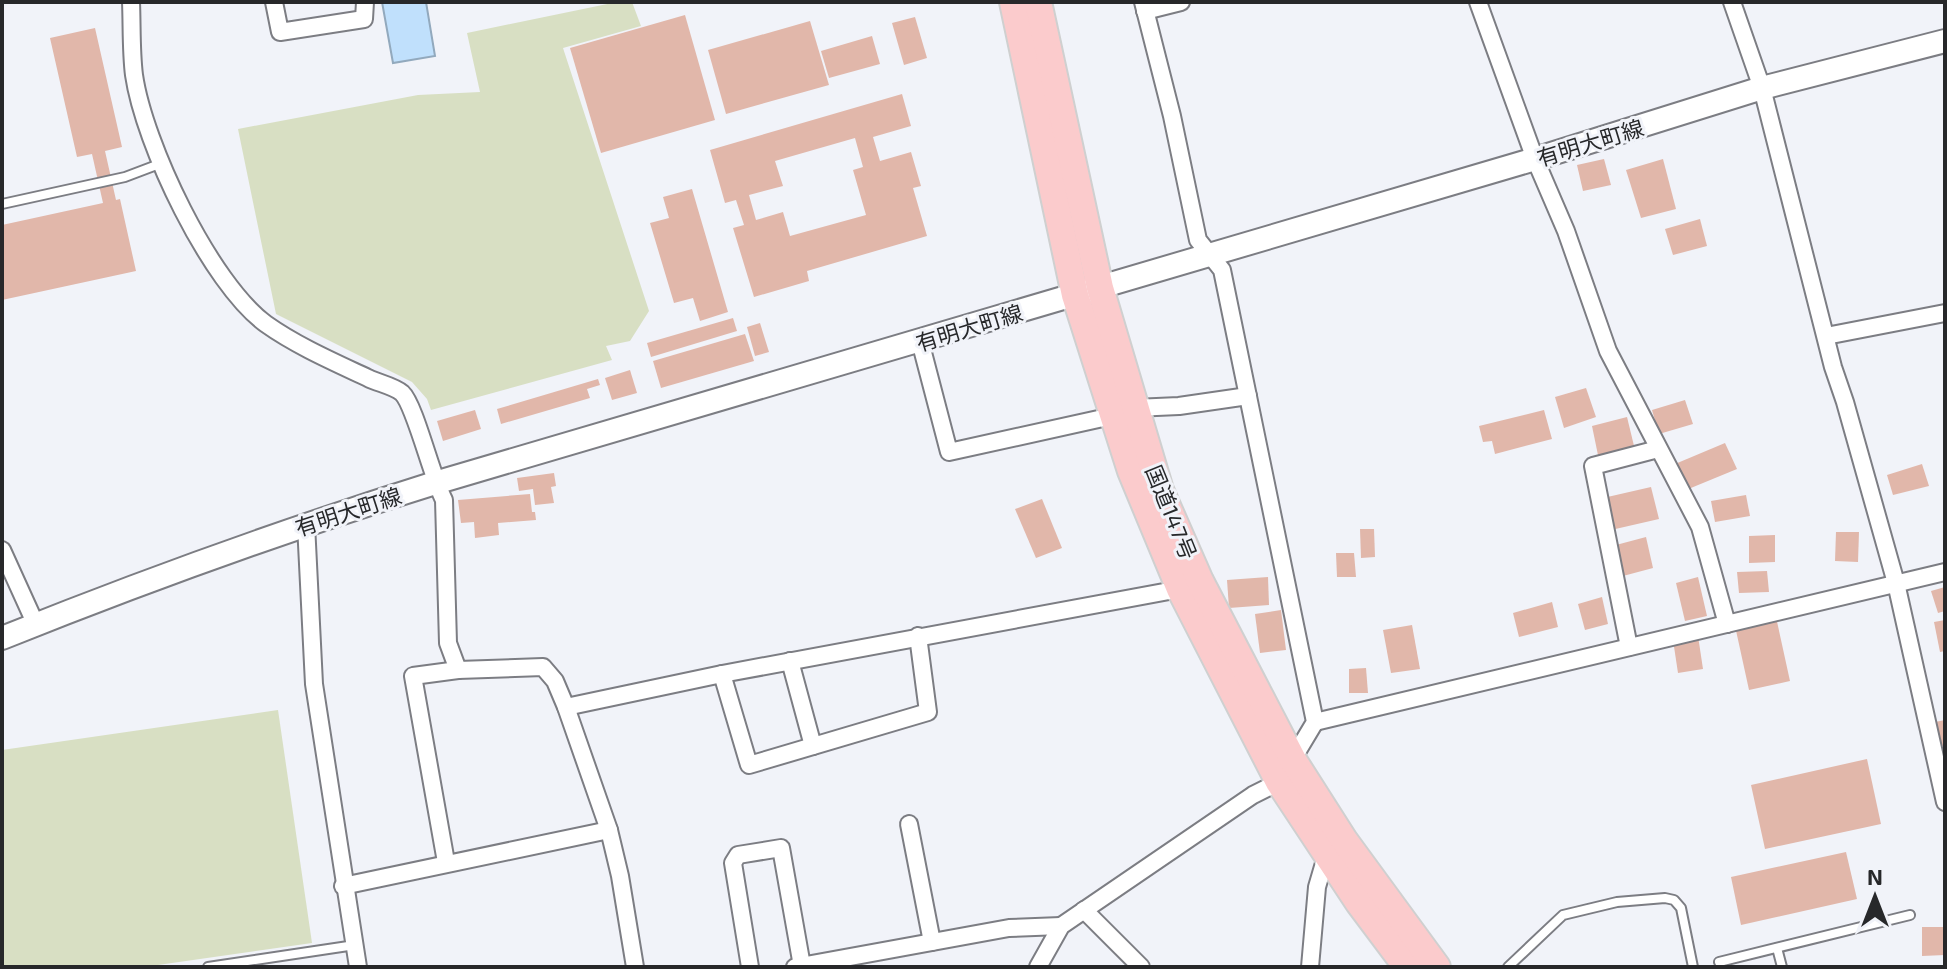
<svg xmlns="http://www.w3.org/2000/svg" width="1947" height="969" viewBox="0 0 1947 969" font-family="'Exo 2','Noto Sans JP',sans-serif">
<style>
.green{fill:#d8dfc3}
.water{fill:#c0e0fc;stroke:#92a9bd;stroke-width:2}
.building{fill:#e1b7aa;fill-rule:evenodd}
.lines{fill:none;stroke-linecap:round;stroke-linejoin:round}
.service-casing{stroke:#7c7d83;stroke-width:12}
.minor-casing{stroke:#7c7d83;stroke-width:20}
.secondary-casing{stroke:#7c7d83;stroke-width:26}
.trunk-casing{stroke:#cfd0d0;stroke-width:30}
.service{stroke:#fff;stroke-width:8}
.minor{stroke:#fff;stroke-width:16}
.secondary{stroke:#fff;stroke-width:22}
.trunk{stroke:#fbcbcc;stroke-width:26}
.labels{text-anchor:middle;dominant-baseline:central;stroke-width:6;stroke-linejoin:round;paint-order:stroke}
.street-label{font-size:22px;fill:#27282a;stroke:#f1f3f9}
</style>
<rect width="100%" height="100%" fill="#f1f3f9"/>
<g class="green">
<polygon points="617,2 632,2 641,26 563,48 649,311 630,341 606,346 612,360 431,410 427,399 412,382 276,314 238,129 418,95 480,92 467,33"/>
<polygon points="278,710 312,943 144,967 2,967 2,750"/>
</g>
<polygon class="water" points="382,2 426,2 435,56 393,63"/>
<g class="building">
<polygon points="685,15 715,120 601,153 570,48"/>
<polygon points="915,17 927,58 904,65 892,23"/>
<polygon points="810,21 829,85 726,114 708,50"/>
<polygon points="95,28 122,147 105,151 116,200 120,199 136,271 2,300 2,225 103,203 92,154 77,157 50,38"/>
<polygon points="872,36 880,64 829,78 821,51"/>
<path d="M902 94 911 126 873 137 880 161 911 152 921 186 913 188 927 236 807 271 809 281 754 297 733 228 744 225 736 200 725 203 710 150ZM855 138 863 167 853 170 866 215 790 236 783 212 756 220 749 195 783 186 775 161Z"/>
<polygon points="1604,159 1611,185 1583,191 1577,165"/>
<polygon points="1663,159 1676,209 1641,218 1626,170"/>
<polygon points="692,189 728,312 700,321 693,298 674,303 650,223 669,218 663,197"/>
<polygon points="1700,219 1707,246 1673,255 1665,229"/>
<polygon points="733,318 737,331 651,357 647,343"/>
<polygon points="760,323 769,352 755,356 747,327"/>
<polygon points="745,334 754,361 661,388 653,361"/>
<polygon points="630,370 637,393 612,400 605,378"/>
<polygon points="598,379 600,385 587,389 590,398 501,424 497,409"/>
<polygon points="1586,388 1596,417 1564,428 1555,397"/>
<polygon points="1685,400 1693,424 1659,434 1652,410"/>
<polygon points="475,410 481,429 443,441 437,421"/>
<polygon points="1544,410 1552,439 1495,454 1492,441 1483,442 1479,426"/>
<polygon points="1627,417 1635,450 1599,460 1592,426"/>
<polygon points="1725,443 1737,469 1686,490 1675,464"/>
<polygon points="1922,464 1929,486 1893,495 1887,475"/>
<polygon points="554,473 556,486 551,487 554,503 535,505 533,489 519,491 517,478"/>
<polygon points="1651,487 1659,519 1611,530 1603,498"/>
<polygon points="530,494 532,512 535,512 536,520 498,523 499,535 475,538 474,522 461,523 458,500"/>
<polygon points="1746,495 1750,516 1715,522 1711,501"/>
<polygon points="1042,499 1062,548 1036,558 1015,509"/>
<polygon points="1360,529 1374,529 1375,557 1361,558"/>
<polygon points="1836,532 1859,532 1858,562 1835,561"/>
<polygon points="1775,535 1775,562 1749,563 1749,536"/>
<polygon points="1646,537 1653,568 1623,576 1616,545"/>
<polygon points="1336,553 1354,553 1356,577 1337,577"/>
<polygon points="1767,571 1769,592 1739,593 1737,572"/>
<polygon points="1268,577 1269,605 1229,608 1227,580"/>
<polygon points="1698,577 1707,616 1685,621 1676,583"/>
<polygon points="1945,587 1945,611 1938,613 1931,591"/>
<polygon points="1602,597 1608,624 1585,630 1578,604"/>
<polygon points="1552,602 1558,627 1519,637 1513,613"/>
<polygon points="1281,610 1286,650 1260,653 1255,614"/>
<polygon points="1776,617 1790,681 1749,690 1735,626"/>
<polygon points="1945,620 1945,651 1940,652 1934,622"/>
<polygon points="1412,625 1420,669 1391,673 1383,630"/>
<polygon points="1698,636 1703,669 1678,673 1673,640"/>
<polygon points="1366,668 1368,693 1349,693 1349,669"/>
<polygon points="1945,720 1945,745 1942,746 1935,722"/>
<polygon points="1867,759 1881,824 1765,849 1751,785"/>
<polygon points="1846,852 1857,899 1741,925 1731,877"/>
<polygon points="1922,927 1945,927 1945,955 1922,956"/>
</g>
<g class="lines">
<defs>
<g id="service">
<polyline points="2,204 125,177 162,163"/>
<polyline points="1777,948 1782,967"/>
<polyline points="1719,962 1910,915"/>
<polyline points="208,967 355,945"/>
<polyline points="1508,967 1563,915 1617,902 1665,898 1674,900 1681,908 1693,967"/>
</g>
<g id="minor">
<path d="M131 2C132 26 131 51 134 75 144 144 210 283 266 324 297 346 334 362 368 378 378 383 394 386 402 393 415 405 432 478 444 500L448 643 458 670"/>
<polyline points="274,2 280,32 364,19 365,2"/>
<polyline points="1478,2 1535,159 1566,231 1608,351 1700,527 1727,624"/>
<polyline points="1732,2 1762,88 1833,367 1845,402 1896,583 1945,802"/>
<polyline points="1145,11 1181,2"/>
<polyline points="1826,336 1945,313"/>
<polyline points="920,341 949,452 1112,416"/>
<polyline points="1134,408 1179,406 1248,396"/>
<polyline points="306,524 314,684 358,967"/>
<polyline points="2,550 36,625"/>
<polyline points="1629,647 1593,466 1658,449"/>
<polyline points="790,661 813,746"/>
<polyline points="722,674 749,765 928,712 918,636"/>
<polyline points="566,707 722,674 1180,589"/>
<polyline points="1315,722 1945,572"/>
<polyline points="909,824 932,942"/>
<polyline points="446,862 413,676 458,670 543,667 555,681 566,707 609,830 620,876 635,967"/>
<polyline points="343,886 609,830"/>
<polyline points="1084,910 1141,967"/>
<polyline points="750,967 733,863 738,855 781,848 802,966"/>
<polyline points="795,967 1009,928 1061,926"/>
<polyline points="1038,967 1061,926 1253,795 1279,782 1315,722 1222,270 1198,240 1172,116 1143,2"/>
<polyline points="1310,967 1317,887 1327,853 1330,851"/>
</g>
<path id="secondary" d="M2 638C144 581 288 529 435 483L1535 159 1762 88 1945 41"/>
<g id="trunk">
<polyline points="1013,2 1075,295 1131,471 1180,589 1279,782 1359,903 1407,967"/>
<polyline points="1038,2 1100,288 1160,490 1200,581 1293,760 1344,840 1437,967"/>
</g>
</defs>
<use href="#service" class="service-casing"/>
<use href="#minor" class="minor-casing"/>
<use href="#secondary" class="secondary-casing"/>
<use href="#trunk" class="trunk-casing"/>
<use href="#service" class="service"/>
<use href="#minor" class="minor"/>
<use href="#secondary" class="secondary"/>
<use href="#trunk" class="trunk"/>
</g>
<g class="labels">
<g class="street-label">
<text transform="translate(1590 142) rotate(-17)">有明大町線</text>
<text transform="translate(969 327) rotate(-17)">有明大町線</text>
<text transform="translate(348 511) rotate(-18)">有明大町線</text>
<text transform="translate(1172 512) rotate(68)">国道147号</text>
</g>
</g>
<rect width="1947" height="969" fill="none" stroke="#27282a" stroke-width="8"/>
<g transform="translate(1875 897)" stroke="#f1f3f9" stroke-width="6" paint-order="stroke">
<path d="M0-6L14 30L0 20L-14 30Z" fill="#27282a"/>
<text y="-12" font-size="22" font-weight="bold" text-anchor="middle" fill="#27282a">N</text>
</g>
</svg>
